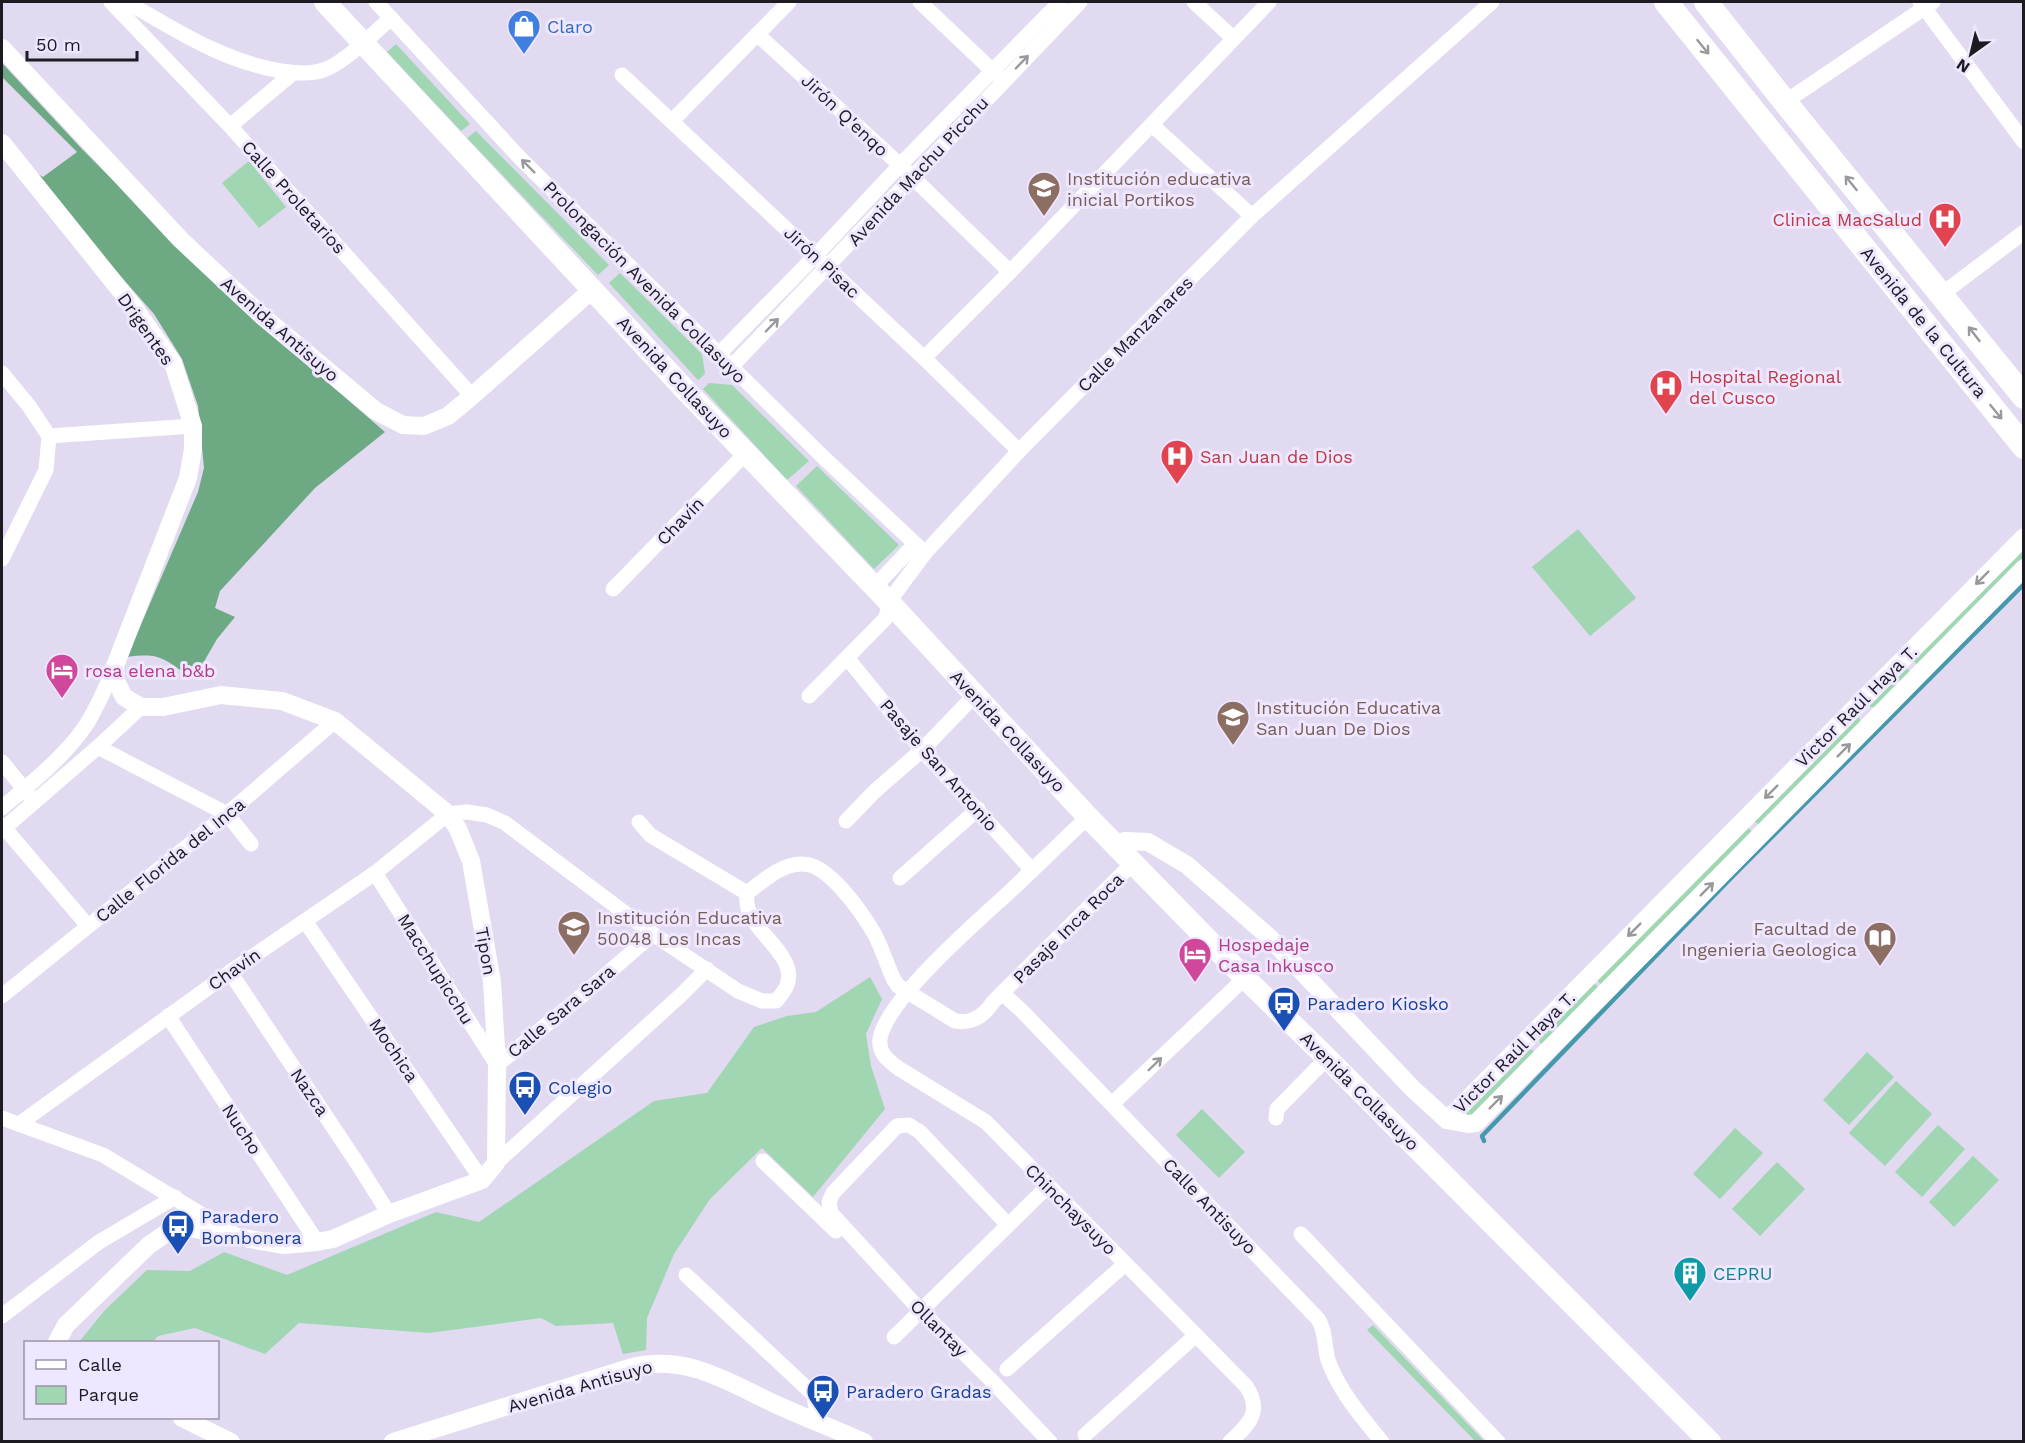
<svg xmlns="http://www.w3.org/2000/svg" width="2025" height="1443" viewBox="0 0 2025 1443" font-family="'Work Sans',sans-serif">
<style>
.green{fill:#a0d6b2}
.forest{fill:#6da983}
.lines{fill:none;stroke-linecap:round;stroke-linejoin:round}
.stream{stroke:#4698ad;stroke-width:4.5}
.minor{stroke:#fff;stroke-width:15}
.tertiary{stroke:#fff;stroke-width:18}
.primary{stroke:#fff;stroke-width:22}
.trunk{stroke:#fff;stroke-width:24}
.oneway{stroke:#99989c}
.labels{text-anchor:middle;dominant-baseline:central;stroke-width:6;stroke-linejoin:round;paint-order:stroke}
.shop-label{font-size:18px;fill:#366cbe;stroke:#eee7ff;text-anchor:start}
.street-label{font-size:18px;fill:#1d1a22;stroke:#eee7ff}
.education-label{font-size:18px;fill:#785e54;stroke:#eee7ff;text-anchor:start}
.health-label{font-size:18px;fill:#be3a42;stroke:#eee7ff;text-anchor:start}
.hotel-label{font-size:18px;fill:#b23c85;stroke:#eee7ff;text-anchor:start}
.transit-label{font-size:18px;fill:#164399;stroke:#eee7ff;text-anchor:start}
.culture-label{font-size:18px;fill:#0d838f;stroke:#eee7ff;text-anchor:start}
</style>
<rect width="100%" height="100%" fill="#e1daf1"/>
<g class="green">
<polygon points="396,44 470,124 461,131 387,52"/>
<polygon points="476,131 609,265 598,275 467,138"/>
<polygon points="249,161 286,207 259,228 222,183"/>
<polygon points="620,273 702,354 705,374 698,380 609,283"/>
<polygon points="709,383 732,385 809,461 787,480 703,389"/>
<polygon points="817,466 899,545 874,569 796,486"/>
<polygon points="1578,529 1636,598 1590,636 1532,567"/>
<polygon points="2023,544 2023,558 1919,666 1910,658"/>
<polygon points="1903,665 1912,673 1878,707 1870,707 1869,698"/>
<polygon points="1853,715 1859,717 1861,723 1760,826 1752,819"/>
<polygon points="1746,825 1752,832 1602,986 1596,979"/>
<polygon points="870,977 882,999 866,1034 871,1066 885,1109 813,1197 762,1148 710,1199 674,1254 647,1318 646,1350 623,1354 613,1323 556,1326 541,1318 429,1333 299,1323 265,1354 195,1328 158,1336 153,1342 79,1342 105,1310 147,1270 190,1271 224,1252 287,1275 436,1212 479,1222 654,1101 707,1093 754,1027 787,1016 816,1012"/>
<polygon points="1593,982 1599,988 1544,1044 1540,1043 1539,1039"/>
<polygon points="1528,1049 1533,1050 1534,1055 1472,1119 1467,1116 1466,1112"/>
<polygon points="1867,1052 1894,1077 1849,1125 1823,1100"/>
<polygon points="1896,1081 1932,1114 1885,1166 1849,1133"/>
<polygon points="1202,1109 1245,1152 1219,1178 1176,1135"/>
<polygon points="1938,1125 1965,1149 1922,1197 1895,1172"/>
<polygon points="1735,1128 1763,1153 1720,1199 1693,1174"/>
<polygon points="1973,1156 1999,1180 1954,1227 1929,1202"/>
<polygon points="1777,1162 1805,1189 1760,1236 1732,1209"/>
<polygon points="1373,1325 1484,1441 1475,1441 1367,1330"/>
</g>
<path class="forest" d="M2 63 81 148 230 298 385 432 315 488 220 591 215 608 235 617 217 639 202 665 187 675C162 657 158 653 127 657L198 492 204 468 198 406 182 359 154 314 21 164 43 177 77 152 2 77Z"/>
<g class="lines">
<polyline class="stream" points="1484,1141 1482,1136 1732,877 2024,584"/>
<g class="minor">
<polyline points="111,2 230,126 472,396"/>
<path d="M127 2C177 31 223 61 281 71 295 73 312 75 326 69 345 62 375 32 391 18"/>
<polyline points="376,2 520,158 822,456 925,553"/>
<polyline points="920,2 999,77"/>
<polyline points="1194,2 1233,38"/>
<polyline points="1920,2 2024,142"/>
<polyline points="757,34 900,165 1010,272"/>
<polyline points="622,75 924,358 1019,451"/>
<polyline points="1785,102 1933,2"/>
<polyline points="672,121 789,2"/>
<polyline points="1152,125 1252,216"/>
<polyline points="230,126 293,73"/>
<polyline points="1942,294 2024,232"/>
<polyline points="719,354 816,255 900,165 1060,2"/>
<polyline points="924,358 1010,272 1269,2"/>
<polyline points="731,367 1080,2"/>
<polyline points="2,373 29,406 49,436 46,470 2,559"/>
<polyline points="49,436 193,426"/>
<polyline points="876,588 882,579 915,544"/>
<polyline points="613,589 746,453"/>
<polyline points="848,659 922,750 1032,870"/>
<polyline points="809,696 885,619 893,596 925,553 1019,451 1252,216 1492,2"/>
<polyline points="98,747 227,814 251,844"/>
<polyline points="2,762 29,795"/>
<path d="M2 808C30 784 63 758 84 728 97 709 106 686 115 666"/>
<path d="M1088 817C1060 843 1033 870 1005 896 975 923 885 1002 880 1039 878 1053 889 1061 898 1068L986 1122 1246 1386C1263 1412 1249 1424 1230 1442"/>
<polyline points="846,821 875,791 922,750 975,695"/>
<polyline points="639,822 650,835 747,893"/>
<polyline points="2,825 88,926"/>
<polyline points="2,830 98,747 141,707"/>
<polyline points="375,873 497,1065 579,998 653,934"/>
<polyline points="900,878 978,809"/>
<polyline points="305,921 482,1180"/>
<polyline points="230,972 359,1166 389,1214"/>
<path d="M1002 993 1022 1011 1318 1319C1326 1331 1324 1346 1328 1360 1339 1391 1361 1416 1382 1442"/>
<polyline points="2,996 227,814 335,721"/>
<polyline points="168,1016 317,1242"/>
<polyline points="1112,1104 1245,978"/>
<polyline points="2,1118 103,1155 234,1234"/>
<polyline points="1276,1118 1277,1109 1327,1058"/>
<path d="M19 1124 230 972 375 873 448 814 467 812 487 815 505 823 653 934 738 991 762 1001H776C780 996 785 991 787 985 797 959 760 936 751 916 747 908 746 902 747 893 763 881 782 863 803 864 829 864 862 913 874 933 882 948 887 965 894 980L898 986 955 1021C972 1024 984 1016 993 1002L1133 863"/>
<polyline points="763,1161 836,1231"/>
<polyline points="496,1163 681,995 707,969"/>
<polyline points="1008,1225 920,1132 909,1125 897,1126 833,1193 829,1202 831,1213 921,1311 992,1381 1050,1442"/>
<polyline points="1301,1234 1498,1442"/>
<polyline points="686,1275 814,1395 818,1422"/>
<polyline points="2,1316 99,1242 175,1197"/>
<polyline points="894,1337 1048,1186"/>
<polyline points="1007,1369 1125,1264"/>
<polyline points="1085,1435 1196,1335"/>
</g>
<g class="tertiary">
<polyline points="2,48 181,240 261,315 376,411 403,425 424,426 448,416 472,396 593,289"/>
<polyline points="2,143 133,306 173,363 193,426 193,449 188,478 115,666 116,681 124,697 141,707 163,707 221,695 282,701 335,721 448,814 458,829 471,861 492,982 497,1065 496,1163 482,1180 389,1214 333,1239 317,1242 283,1245 189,1228 165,1234 149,1245 66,1325 57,1342"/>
<polyline points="1117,846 1125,841 1148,842 1187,865 1269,937 1413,1089 1447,1120"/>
<polyline points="1447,1120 2024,537"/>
<polyline points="1447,1120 1468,1124 1476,1123 2024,568"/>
<polyline points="182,1418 231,1442"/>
<path d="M393 1442 632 1367C687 1354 728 1382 775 1404 804 1417 834 1429 864 1442"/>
</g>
<polyline class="primary" points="325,2 690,395 890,603 1088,817 1245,978 1327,1058 1710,1442"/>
<g class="trunk">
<polyline points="1666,2 2024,447"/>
<polyline points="1706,2 1785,102 2024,397"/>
</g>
</g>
<defs><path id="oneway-shaft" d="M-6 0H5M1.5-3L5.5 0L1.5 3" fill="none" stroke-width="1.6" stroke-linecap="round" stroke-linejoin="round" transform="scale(1.5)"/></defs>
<g class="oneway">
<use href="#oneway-shaft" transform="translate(1703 47) rotate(51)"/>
<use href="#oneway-shaft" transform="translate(1022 62) rotate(-46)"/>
<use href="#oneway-shaft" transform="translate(528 166) rotate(-135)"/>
<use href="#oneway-shaft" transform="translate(1851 183) rotate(-129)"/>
<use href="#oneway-shaft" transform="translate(772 325) rotate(-46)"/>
<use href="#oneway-shaft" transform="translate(1974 334) rotate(-128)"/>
<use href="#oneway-shaft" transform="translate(1996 412) rotate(51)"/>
<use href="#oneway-shaft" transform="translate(1982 578) rotate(135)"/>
<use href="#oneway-shaft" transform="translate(1844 750) rotate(-45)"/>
<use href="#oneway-shaft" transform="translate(1771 792) rotate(135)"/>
<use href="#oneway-shaft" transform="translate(1707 889) rotate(-45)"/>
<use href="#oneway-shaft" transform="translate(1634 930) rotate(135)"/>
<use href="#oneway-shaft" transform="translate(1155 1064) rotate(-44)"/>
<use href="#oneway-shaft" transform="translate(1496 1102) rotate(-45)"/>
</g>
<defs>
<symbol id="shop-pin" viewBox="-11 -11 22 30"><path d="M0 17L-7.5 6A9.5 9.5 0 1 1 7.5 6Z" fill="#3f7fe0" stroke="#eee7ff"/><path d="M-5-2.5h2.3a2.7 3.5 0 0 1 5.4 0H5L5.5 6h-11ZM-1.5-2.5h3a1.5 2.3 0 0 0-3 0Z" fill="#fff"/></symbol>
<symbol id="school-pin" viewBox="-11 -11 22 30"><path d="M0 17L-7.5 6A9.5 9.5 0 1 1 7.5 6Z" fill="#8d6e63" stroke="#eee7ff"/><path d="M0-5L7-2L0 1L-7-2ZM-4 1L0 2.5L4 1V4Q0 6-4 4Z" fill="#fff"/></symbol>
<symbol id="hospital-pin" viewBox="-11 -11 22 30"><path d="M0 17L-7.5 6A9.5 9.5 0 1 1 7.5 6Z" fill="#e0444e" stroke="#eee7ff"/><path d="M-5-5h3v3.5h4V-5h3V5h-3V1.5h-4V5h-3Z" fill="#fff"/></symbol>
<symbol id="hotel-pin" viewBox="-11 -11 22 30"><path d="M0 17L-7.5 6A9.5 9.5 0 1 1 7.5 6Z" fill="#d1479c" stroke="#eee7ff"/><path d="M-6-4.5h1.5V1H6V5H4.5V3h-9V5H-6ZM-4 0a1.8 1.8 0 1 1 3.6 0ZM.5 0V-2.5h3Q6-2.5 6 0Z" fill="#fff"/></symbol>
<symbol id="library-pin" viewBox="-11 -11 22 30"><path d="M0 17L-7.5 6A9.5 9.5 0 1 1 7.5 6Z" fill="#8d6e63" stroke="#eee7ff"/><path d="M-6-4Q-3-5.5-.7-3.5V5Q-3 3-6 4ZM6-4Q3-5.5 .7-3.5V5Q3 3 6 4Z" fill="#fff"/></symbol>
<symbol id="bus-pin" viewBox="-11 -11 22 30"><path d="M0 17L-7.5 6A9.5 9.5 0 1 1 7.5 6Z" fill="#1a4fb4" stroke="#eee7ff"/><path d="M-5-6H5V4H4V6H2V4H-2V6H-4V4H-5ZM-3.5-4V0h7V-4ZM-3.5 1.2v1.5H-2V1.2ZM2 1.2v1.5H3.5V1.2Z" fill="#fff"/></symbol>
<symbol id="building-pin" viewBox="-11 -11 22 30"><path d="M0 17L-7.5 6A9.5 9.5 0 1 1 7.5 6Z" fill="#0f9aa8" stroke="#eee7ff"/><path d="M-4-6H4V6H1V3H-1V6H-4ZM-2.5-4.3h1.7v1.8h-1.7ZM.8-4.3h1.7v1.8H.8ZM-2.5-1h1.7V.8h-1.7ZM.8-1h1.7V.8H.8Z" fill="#fff"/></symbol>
</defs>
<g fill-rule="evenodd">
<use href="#shop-pin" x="505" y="7" width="38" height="52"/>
<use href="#school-pin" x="1025" y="169" width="38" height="52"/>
<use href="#hospital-pin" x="1926" y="200" width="38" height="52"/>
<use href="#hospital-pin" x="1647" y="367" width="38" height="52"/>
<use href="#hospital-pin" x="1158" y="437" width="38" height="52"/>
<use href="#hotel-pin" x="43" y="651" width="38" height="52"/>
<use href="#school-pin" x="1214" y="698" width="38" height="52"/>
<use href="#school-pin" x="555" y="908" width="38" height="52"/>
<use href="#library-pin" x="1861" y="919" width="38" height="52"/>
<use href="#hotel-pin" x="1176" y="935" width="38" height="52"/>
<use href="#bus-pin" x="1265" y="984" width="38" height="52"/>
<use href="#bus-pin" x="506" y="1068" width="38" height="52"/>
<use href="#bus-pin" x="159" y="1207" width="38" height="52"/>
<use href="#building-pin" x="1671" y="1254" width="38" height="52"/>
<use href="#bus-pin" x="804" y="1372" width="38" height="52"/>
</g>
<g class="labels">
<g class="shop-label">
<text x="547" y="26">Claro</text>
</g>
<g class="street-label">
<text transform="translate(845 115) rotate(43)">Jirón Q'enqo</text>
<text transform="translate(918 171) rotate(-47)">Avenida Machu Picchu</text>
<text transform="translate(294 197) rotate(48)">Calle Proletarios</text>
<text transform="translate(822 262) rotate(43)">Jirón Pisac</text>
<text transform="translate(645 282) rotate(45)">Prolongación Avenida Collasuyo</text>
<text transform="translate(1924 322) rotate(51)">Avenida de la Cultura</text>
<text transform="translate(146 329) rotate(55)">Drigentes</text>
<text transform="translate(280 329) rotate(41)">Avenida Antisuyo</text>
<text transform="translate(1135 334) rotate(-45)">Calle Manzanares</text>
<text transform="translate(675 377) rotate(47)">Avenida Collasuyo</text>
<text transform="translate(680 521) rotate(-46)">Chavín</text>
<text transform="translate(1856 706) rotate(-45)">Victor Raúl Haya T.</text>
<text transform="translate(1008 731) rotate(47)">Avenida Collasuyo</text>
<text transform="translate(939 765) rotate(49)">Pasaje San Antonio</text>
<text transform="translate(170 860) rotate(-39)">Calle Florida del Inca</text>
<text transform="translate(1068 928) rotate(-45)">Pasaje Inca Roca</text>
<text transform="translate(486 951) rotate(80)">Tipon</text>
<text transform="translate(234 969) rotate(-35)">Chavín</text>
<text transform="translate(436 969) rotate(58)">Macchupicchu</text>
<text transform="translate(561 1011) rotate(-40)">Calle Sara Sara</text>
<text transform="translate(394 1050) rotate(56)">Mochica</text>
<text transform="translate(1514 1052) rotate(-45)">Victor Raúl Haya T.</text>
<text transform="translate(1360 1091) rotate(45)">Avenida Collasuyo</text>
<text transform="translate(310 1092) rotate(56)">Nazca</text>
<text transform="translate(242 1129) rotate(57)">Nucho</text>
<text transform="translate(1210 1206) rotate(46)">Calle Antisuyo</text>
<text transform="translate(1071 1209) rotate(45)">Chinchaysuyo</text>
<text transform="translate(939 1328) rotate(45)">Ollantay</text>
<text transform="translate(580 1386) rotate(-16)">Avenida Antisuyo</text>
</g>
<g class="education-label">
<text x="1067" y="178">Institución educativa<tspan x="1067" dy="21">inicial Portikos</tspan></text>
<text x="1256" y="707">Institución Educativa<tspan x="1256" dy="21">San Juan De Dios</tspan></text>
<text x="597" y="917">Institución Educativa<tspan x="597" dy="21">50048 Los Incas</tspan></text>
<text x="1857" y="928" text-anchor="end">Facultad de<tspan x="1857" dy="21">Ingenieria Geologica</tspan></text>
</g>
<g class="health-label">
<text x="1922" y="219" text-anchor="end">Clinica MacSalud</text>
<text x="1689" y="376">Hospital Regional<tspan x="1689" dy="21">del Cusco</tspan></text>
<text x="1200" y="456">San Juan de Dios</text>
</g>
<g class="hotel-label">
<text x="85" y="670">rosa elena b&amp;b</text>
<text x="1218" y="944">Hospedaje<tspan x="1218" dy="21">Casa Inkusco</tspan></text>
</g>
<g class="transit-label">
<text x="1307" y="1003">Paradero Kiosko</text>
<text x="548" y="1087">Colegio</text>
<text x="201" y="1216">Paradero<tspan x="201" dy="21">Bombonera</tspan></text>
<text x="846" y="1391">Paradero Gradas</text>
</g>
<g class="culture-label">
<text x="1713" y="1273">CEPRU</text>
</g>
</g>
<rect width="2025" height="1443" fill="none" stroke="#1d1a22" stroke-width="6"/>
<rect x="24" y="1341" width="195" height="78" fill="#eee7ff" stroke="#9a95a7" stroke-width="1.5"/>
<rect x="36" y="1360" width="30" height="9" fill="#ffffff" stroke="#9a95a7" stroke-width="1.5"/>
<text x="78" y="1371" font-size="18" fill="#1d1a22">Calle</text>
<rect x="36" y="1386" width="30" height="18" fill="#a0d6b2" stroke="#9a95a7" stroke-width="1.5"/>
<text x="78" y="1401" font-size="18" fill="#1d1a22">Parque</text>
<g transform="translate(1971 54) rotate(214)" stroke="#eee7ff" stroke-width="4.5" paint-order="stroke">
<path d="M0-4.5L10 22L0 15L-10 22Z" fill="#1d1a22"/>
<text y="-9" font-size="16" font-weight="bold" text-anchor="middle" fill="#1d1a22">N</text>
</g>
<path d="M27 51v9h110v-9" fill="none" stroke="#1d1a22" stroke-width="3"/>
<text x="36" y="51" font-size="18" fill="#1d1a22" stroke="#eee7ff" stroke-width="4.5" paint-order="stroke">50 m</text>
</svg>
